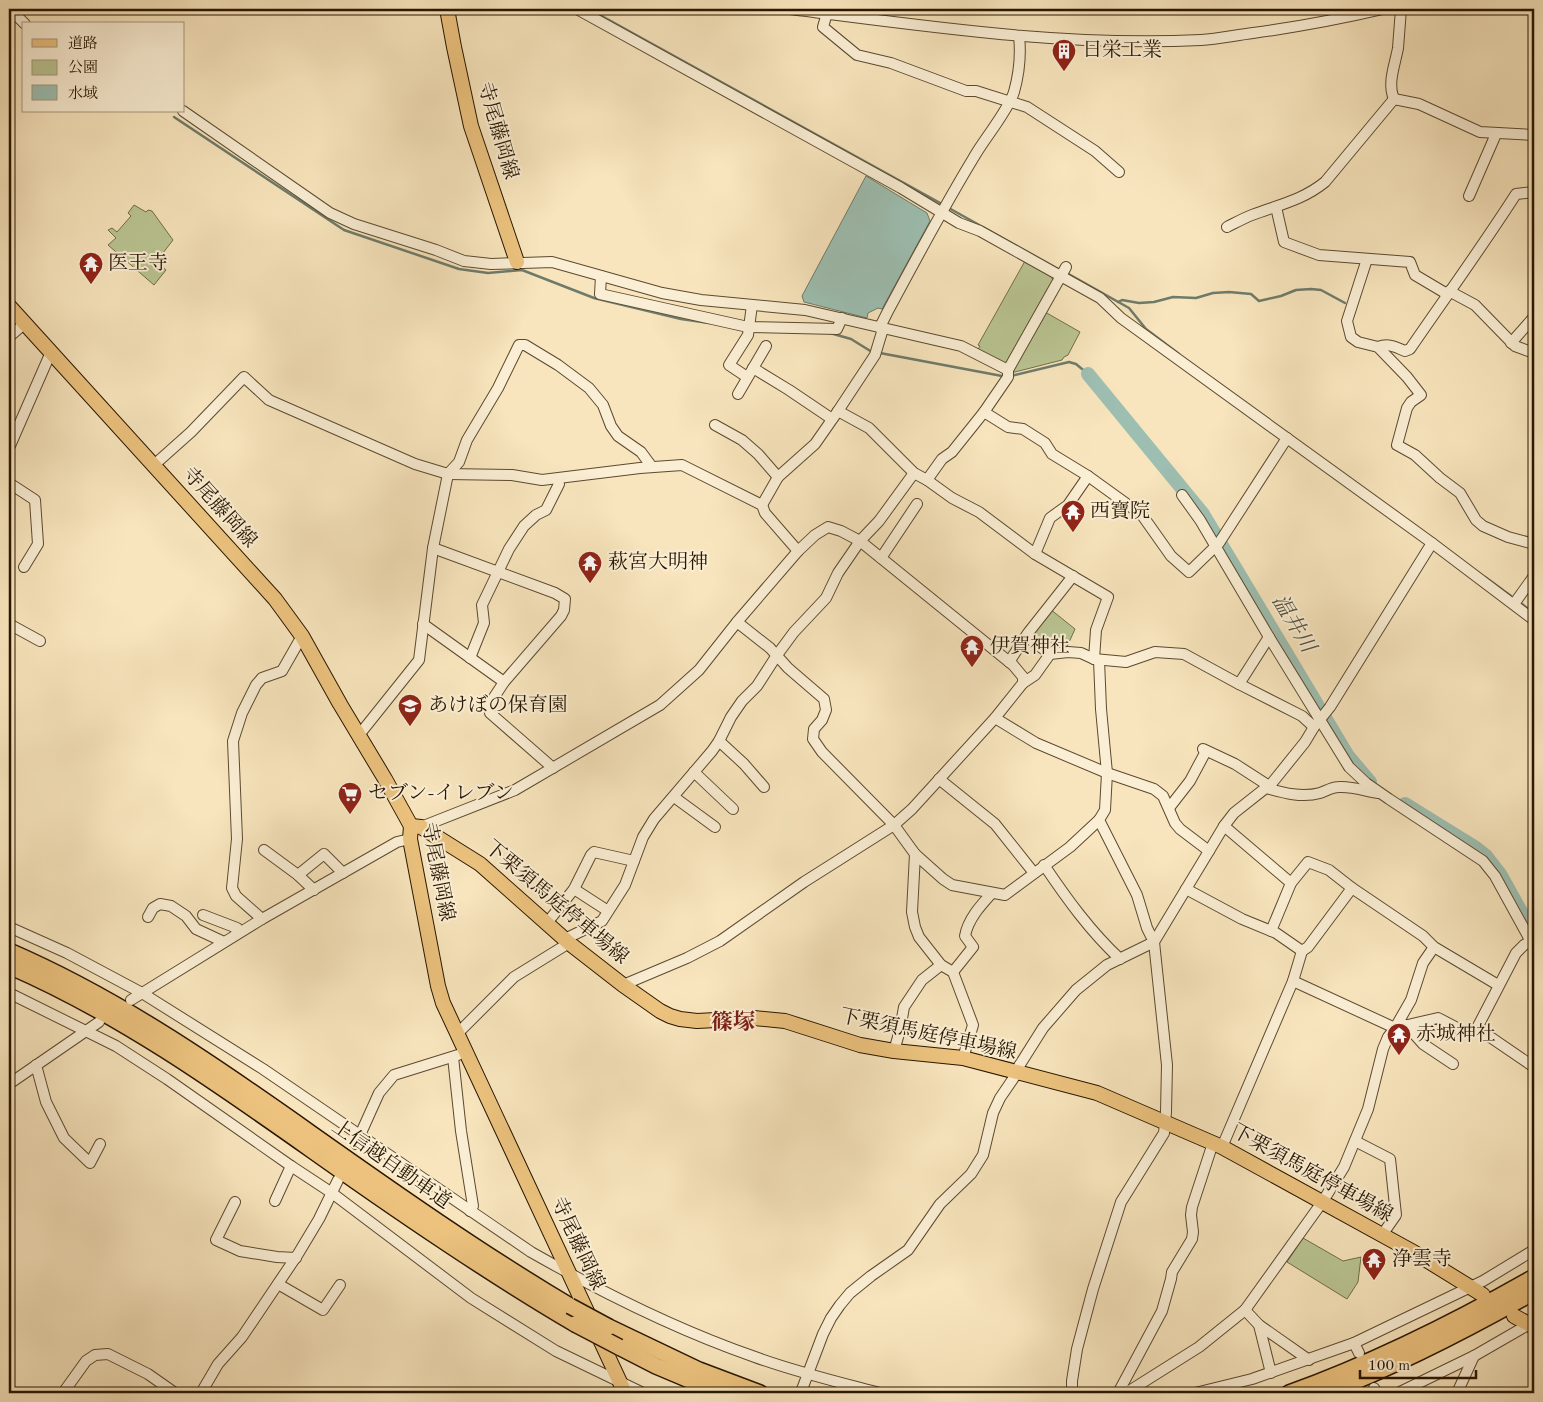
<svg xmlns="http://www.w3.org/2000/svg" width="1543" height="1402" viewBox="0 0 1543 1402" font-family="'Old Standard TT','Noto Serif JP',serif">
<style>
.green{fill:#bac593;stroke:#716e4a}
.water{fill:#9dbfb2;stroke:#6e7b6b}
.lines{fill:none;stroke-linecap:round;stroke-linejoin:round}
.stream{stroke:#6e7b6b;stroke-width:2.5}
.river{stroke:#9dbfb2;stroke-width:14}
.minor-casing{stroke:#5c4a2f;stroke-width:12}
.major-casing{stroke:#281600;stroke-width:16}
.highway-casing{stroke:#281600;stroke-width:18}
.minor{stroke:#faeed4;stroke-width:10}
.major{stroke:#ecc27e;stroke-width:14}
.highway{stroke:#ecc27e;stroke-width:15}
.highway-bridge-casing{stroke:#281600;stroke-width:18;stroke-linecap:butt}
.highway-bridge{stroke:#ecc27e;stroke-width:15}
.labels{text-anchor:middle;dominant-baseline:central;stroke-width:4;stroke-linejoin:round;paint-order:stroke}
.poi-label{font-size:20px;fill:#281600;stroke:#faeed4;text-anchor:start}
.street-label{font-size:20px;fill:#281600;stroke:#faeed4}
.water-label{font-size:21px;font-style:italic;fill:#51513e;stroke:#faeed4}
.quarter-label{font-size:22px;font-weight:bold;fill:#7a1f14;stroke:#faeed4}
</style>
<rect width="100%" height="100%" fill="#f8e5bd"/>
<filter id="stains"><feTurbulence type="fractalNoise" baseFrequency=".004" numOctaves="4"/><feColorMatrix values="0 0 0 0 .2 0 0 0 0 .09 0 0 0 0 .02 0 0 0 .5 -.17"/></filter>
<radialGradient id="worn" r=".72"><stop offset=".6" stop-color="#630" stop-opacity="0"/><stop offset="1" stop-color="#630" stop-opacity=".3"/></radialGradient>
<g class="green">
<polygon points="134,205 146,212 148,210 152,211 173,240 156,262 166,270 154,285 108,245 116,238 108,230 112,228 117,232 131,216 128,213"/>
<polygon points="1025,261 1051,276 1054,282 1009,363 1003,365 977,351 980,346 978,345"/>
<polygon points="1045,312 1080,332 1068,355 1064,357 1062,360 1011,373"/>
<polygon points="1050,609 1075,629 1066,649 1052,652 1030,636"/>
<polygon points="1303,1238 1343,1261 1361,1257 1358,1282 1347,1299 1287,1262"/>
</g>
<polygon class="water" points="866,176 927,213 930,221 882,309 878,308 868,313 867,318 804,302 802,296"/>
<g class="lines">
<g class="stream">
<polyline points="589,9 942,204"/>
<polyline points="174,117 344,230 459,269 488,273 522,270 594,298 681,319 709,323"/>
<polyline points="947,207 1060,270"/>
<polyline points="1065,272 1129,308 1146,329 1179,354"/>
<polyline points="1118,302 1122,300 1139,303 1154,302 1173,297 1196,298 1213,293 1229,292 1251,294 1259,301 1281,296 1296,290 1311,289 1321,290 1345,303"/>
<polyline points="830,333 851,339 872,352"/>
<polyline points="880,353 1002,376"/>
<polyline points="1011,376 1069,362 1076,364 1088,374"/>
<polyline points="1485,577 1511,596"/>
<polyline points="1522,604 1534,614"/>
</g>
<g class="river">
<polyline points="1088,374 1203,514 1348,756 1370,782"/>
<polyline points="1405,804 1476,848 1486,856 1500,874 1534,935"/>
</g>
<defs>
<g id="minor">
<polyline points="14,9 17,16 25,24"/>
<polyline points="577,9 901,188 959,223 980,231 1100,298 1121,318 1432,543 1534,620"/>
<path d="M790 9C926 26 1063 47 1201 40 1218 39 1236 35 1253 33 1297 27 1340 19 1383 9"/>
<polyline points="827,13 823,27 857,55 891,63 966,91 976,91 1027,107 1095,151 1119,172"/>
<path d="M1394 99C1387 83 1395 65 1398 48 1399 35 1400 22 1401 9"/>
<polyline points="183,111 330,213 354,224 436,250 464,261 491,264 552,262 662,293 701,300 805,310 961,346 1008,370"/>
<polyline points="1469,196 1496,134"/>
<polyline points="1276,207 1284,242 1319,255 1410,262 1415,275 1447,294"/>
<path d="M1227 227C1235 223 1244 218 1252 215 1278 205 1303 200 1325 182L1394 99 1419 104 1480 132 1534 135"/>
<polyline points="1367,259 1347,321 1351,337 1358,342 1378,347 1407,377 1421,395 1411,402 1407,408 1397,445 1415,455 1440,478 1460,493 1476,520 1483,526 1508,537 1534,544"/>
<polyline points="601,276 600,294 748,327 837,329 842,318"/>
<polyline points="1449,291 1475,305 1515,346 1534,353"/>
<polyline points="9,337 25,323"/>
<polyline points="1511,343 1534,317"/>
<path d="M1378 347C1389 343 1395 347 1405 351L1410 349C1445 298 1482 247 1516 194L1534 192"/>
<polyline points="753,368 789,390 832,419"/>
<polyline points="747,377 729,365 748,335 752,305"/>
<polyline points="738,394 766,346"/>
<polyline points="838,411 869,428 914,473 927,480 942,459 952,452 984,412 1008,377 1008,370 1066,267"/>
<polyline points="984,412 1008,427 1023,429 1045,443 1052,454 1088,476 1142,515 1171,556 1189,572 1219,543 1287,438"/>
<polyline points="715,425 742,440 758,454 778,477"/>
<polyline points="9,448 51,352"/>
<polyline points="154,465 191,432 244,377 269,400 415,464 448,474 512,475 542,480 640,468 682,465 762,505 765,513 798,551"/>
<polyline points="927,480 952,498 979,512 1035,554 1108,597 1096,630 1094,659"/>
<polyline points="9,483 35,500 38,544 24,567"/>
<polyline points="1182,495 1200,520 1269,637 1349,767 1366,783 1389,799 1483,861 1495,876 1528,936 1534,943"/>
<path d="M762 505 778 477 815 444 838 411 875 355 882 332 880 327 888 311C916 259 943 208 974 157 984 139 1008 111 1014 92 1019 74 1021 54 1019 36"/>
<polyline points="433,548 555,593 565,599 564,610 561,616 504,682 489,705 490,713 553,768"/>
<polyline points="1035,554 1050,518 1068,505 1088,476"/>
<polyline points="881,558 917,504"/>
<polyline points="1514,604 1534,576"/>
<polyline points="737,622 770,648 788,668 824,699 826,710 822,720 814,729 813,739 822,752 894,825 915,854 912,912 915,927 919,937 941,965 953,972 973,1025 963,1058"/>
<polyline points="9,624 40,641"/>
<polyline points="423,624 504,682"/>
<polyline points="1027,637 1050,654"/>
<polyline points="470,658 484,623 482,605 509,549 524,526 536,515 546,510 559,484 557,479"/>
<polyline points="1009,662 1028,633 1073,576"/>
<polyline points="1023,683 1035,675 1050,654 1068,652 1081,653 1094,659 1126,662 1155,652 1184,654 1239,684 1302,716 1314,727"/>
<polyline points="1239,684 1269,637"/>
<polyline points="359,735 419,660 433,548 448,474 459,462 467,440 498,388 519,345 525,345 558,365 589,388 603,405 611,426 618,436 641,452 652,467"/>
<polyline points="719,741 744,764 764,787"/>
<polyline points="1203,749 1235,764 1269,786"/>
<polyline points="694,772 733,809"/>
<polyline points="939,779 995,824 1034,873"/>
<path d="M1266 788C1284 793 1302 798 1320 793 1326 791 1332 787 1339 787 1352 786 1365 791 1378 793"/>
<polyline points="674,797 715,827"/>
<polyline points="1169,808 1190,781 1206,751"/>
<polyline points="1224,826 1291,883"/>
<polyline points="421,827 515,790 660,705 699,670 737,622 798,551 815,535 828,527 841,531 860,541 1013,665 1023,677 1023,683 995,718 1036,743 1107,773 1154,789 1163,796 1175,823 1180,829 1209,851 1186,889 1242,919 1276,933 1302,951 1293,981 1395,1028 1438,1018 1463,1031 1472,1032 1477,1028 1534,1067"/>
<polyline points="264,850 298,875 314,890"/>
<polyline points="1209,851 1224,826 1234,813 1272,783 1305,742 1314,727 1330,707 1432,543"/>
<polyline points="915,854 943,879 952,885 1005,895 1070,847 1099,820"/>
<path d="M1044 865C1067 899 1090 931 1120 959"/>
<polyline points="298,875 324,854 343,873"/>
<polyline points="574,889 608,911"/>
<polyline points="203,915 237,928 236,934"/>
<polyline points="148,917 153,908 160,904 171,906 186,916 196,929 224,942"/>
<polyline points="262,919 236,896 232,888 237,839 233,741 242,713 256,685 262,678 282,671 302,636"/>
<polyline points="547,923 574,889 591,855 594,852 634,861"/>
<path d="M9 927 67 953 142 993 263 1069 531 1252C603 1293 677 1330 755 1357 796 1372 838 1382 880 1393"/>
<polyline points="1271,931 1291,883 1308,862 1329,870 1352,888 1423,936 1434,947 1498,985"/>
<polyline points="565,939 602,921 625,885 643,837 654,819 712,751 719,741 731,717 742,701 757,686 777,655 794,632 826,598 838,573 860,541 879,521 914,473"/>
<polyline points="1302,951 1308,947 1352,888"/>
<path d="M953 972 973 947 965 936C968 919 981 905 992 893"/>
<polyline points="623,985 687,958 720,941 804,882 894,825 912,809 995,718"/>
<polyline points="9,993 116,1046 167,1079 291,1166 332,1193 471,1298 556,1351 643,1393"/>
<polyline points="131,1000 262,919 397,842 410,839"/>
<polyline points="1406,1025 1423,1044 1453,1064"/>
<polyline points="1477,1028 1516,953 1524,945 1534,939"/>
<polyline points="457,1034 514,977 569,943"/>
<polyline points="894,1051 900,1030 904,1007 922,980 941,965"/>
<polyline points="453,1057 461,1131 473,1206 470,1211"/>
<polyline points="36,1065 46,1102 64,1138 90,1163 100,1144"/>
<polyline points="9,1084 99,1022"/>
<polyline points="1355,1141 1390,1159 1396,1215 1382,1235"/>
<polyline points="356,1144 379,1093 394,1075 458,1055"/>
<polyline points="1222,1147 1293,981"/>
<polyline points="275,1201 291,1166"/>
<polyline points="235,1202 216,1240 240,1251 277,1257 296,1258"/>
<polyline points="278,1284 323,1310 340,1285"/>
<polyline points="1245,1310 1259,1325 1271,1373"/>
<polyline points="1259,1325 1309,1360"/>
<polyline points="1354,1343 1359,1353"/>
<polyline points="1374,1388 1377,1393"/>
<polyline points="801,1392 823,1334 831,1318 840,1305 850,1293 871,1276 908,1250 940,1204 971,1174 983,1155 993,1113 1000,1098 1017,1073 1019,1066 1043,1028 1076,990 1107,965 1154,942 1186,889"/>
<polyline points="63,1393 86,1361 95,1355 108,1354 148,1374 175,1393"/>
<polyline points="201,1393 218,1364 242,1337 298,1254 319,1219 338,1180"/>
<polyline points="1072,1393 1072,1381 1077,1349 1093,1289 1121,1202 1164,1133 1166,1112 1167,1065 1154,942 1147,928 1137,895 1099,820 1105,810 1107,773 1101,709 1099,660"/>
<polyline points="1118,1393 1162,1311 1171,1279 1172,1272 1192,1239 1193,1232 1191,1215 1192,1207 1213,1143"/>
<polyline points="1126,1393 1199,1347 1245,1310 1323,1201 1344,1167 1368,1109 1383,1049 1388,1037 1395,1028 1411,1000 1423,963 1434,947"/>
<polyline points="1195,1393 1252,1379 1354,1343 1483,1281 1534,1250"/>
<polyline points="1398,1393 1474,1356 1533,1322"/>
<polyline points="1457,1393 1474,1356"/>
</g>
<g id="major">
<polyline points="447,9 454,47 471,126 517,262"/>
<polyline points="9,306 275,599 302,636 340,704 385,779 411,826 410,839 438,986 443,1003 625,1393"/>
<polyline points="411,826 421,827 480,864 569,943 623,985 660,1011 670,1016 680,1019 697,1021 754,1018 785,1021 860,1045 894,1051 963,1058 1097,1093 1222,1147 1415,1253 1483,1295"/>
<polyline points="1514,1316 1534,1327"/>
</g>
<g id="highway">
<path d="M9 951C118 998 216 1066 312 1134 397 1194 481 1253 570 1306"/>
<path d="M9 966C127 1017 232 1094 337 1168 415 1223 493 1276 575 1324"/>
<polyline points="609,1327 699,1370 760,1393"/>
<polyline points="619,1347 656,1366 720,1393"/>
<path d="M1289 1393C1375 1362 1455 1322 1534 1277"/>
<path d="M1327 1393C1399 1365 1467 1330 1534 1292"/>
</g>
</defs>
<use href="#minor" class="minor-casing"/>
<use href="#major" class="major-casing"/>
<use href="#highway" class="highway-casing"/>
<use href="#minor" class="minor"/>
<use href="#major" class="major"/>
<use href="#highway" class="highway"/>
<defs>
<g id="highway-bridge">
<polyline points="570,1306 609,1327"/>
<polyline points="575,1324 619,1347"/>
</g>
</defs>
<use href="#highway-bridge" class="highway-bridge-casing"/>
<use href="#highway-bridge" class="highway-bridge"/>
</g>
<defs>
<symbol id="building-pin" viewBox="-11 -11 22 30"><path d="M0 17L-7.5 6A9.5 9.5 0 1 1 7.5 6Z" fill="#8f2418" stroke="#faeed4"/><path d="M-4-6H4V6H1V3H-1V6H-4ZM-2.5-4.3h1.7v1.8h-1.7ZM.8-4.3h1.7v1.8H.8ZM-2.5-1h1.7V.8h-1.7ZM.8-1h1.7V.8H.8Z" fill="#fff"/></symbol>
<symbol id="temple-pin" viewBox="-11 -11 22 30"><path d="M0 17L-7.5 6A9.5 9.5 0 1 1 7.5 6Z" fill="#8f2418" stroke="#faeed4"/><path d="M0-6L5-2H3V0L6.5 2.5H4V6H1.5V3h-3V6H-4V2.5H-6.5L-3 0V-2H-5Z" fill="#fff"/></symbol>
<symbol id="school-pin" viewBox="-11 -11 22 30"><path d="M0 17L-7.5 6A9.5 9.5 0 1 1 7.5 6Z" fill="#8f2418" stroke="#faeed4"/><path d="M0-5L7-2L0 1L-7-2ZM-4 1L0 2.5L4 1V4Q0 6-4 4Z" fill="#fff"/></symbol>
<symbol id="supermarket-pin" viewBox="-11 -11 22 30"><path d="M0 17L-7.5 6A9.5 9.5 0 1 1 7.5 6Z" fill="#8f2418" stroke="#faeed4"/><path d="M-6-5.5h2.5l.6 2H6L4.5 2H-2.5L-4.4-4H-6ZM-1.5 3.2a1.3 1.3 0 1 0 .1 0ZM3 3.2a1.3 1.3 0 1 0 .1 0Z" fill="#fff"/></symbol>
</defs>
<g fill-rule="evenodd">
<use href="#building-pin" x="1050" y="37" width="28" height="38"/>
<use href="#temple-pin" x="77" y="250" width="28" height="38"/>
<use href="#temple-pin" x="1059" y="498" width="28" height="38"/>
<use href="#temple-pin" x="576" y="549" width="28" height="38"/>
<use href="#temple-pin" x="958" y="633" width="28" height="38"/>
<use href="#school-pin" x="396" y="692" width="28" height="38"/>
<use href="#supermarket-pin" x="336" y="780" width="28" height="38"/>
<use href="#temple-pin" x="1385" y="1021" width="28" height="38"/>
<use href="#temple-pin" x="1360" y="1246" width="28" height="38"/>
</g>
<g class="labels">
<g class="poi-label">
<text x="1082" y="51">日栄工業</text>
<text x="108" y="264">医王寺</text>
<text x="1090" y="512">西寶院</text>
<text x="608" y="563">萩宮大明神</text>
<text x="990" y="647">伊賀神社</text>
<text x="428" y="706">あけぼの保育園</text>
<text x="368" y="794">セブン-イレブン</text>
<text x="1416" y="1035">赤城神社</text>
<text x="1392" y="1260">浄雲寺</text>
</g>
<g class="street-label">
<text transform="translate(497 131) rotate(74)">寺尾藤岡線</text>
<text transform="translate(219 508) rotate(48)">寺尾藤岡線</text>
<text transform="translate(437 872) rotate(79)">寺尾藤岡線</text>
<text transform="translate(556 903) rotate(40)">下栗須馬庭停車場線</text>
<text transform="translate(928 1035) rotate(12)">下栗須馬庭停車場線</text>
<text transform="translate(391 1165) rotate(35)">上信越自動車道</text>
<text transform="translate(1312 1174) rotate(29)">下栗須馬庭停車場線</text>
<text transform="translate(577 1244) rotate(65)">寺尾藤岡線</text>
</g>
<g class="water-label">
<text transform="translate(1293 624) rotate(59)">温井川</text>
</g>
<g class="quarter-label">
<text x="733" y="1023">篠塚</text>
</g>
</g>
<rect width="1543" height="1402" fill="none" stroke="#f8e5bd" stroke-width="30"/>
<rect x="10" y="10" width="1523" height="1382" fill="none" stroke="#281600" stroke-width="2.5"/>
<rect x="15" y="15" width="1513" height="1372" fill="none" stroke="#281600"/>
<rect x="22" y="22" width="162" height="90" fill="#faeed4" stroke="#a6987f"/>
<rect x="32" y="39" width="25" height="8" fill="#ecc27e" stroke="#a6987f"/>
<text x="68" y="48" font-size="15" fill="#281600">道路</text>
<rect x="32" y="60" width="25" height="15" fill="#bac593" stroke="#a6987f"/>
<text x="68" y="72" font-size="15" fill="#281600">公園</text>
<rect x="32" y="85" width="25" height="15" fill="#9dbfb2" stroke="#a6987f"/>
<text x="68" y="98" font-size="15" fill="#281600">水域</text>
<path d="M1360 1370v8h116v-8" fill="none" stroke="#281600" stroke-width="2.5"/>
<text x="1368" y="1370" font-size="15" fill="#281600" stroke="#faeed4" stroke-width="4" paint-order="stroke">100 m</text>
<rect width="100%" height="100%" filter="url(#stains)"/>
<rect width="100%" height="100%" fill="url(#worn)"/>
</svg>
